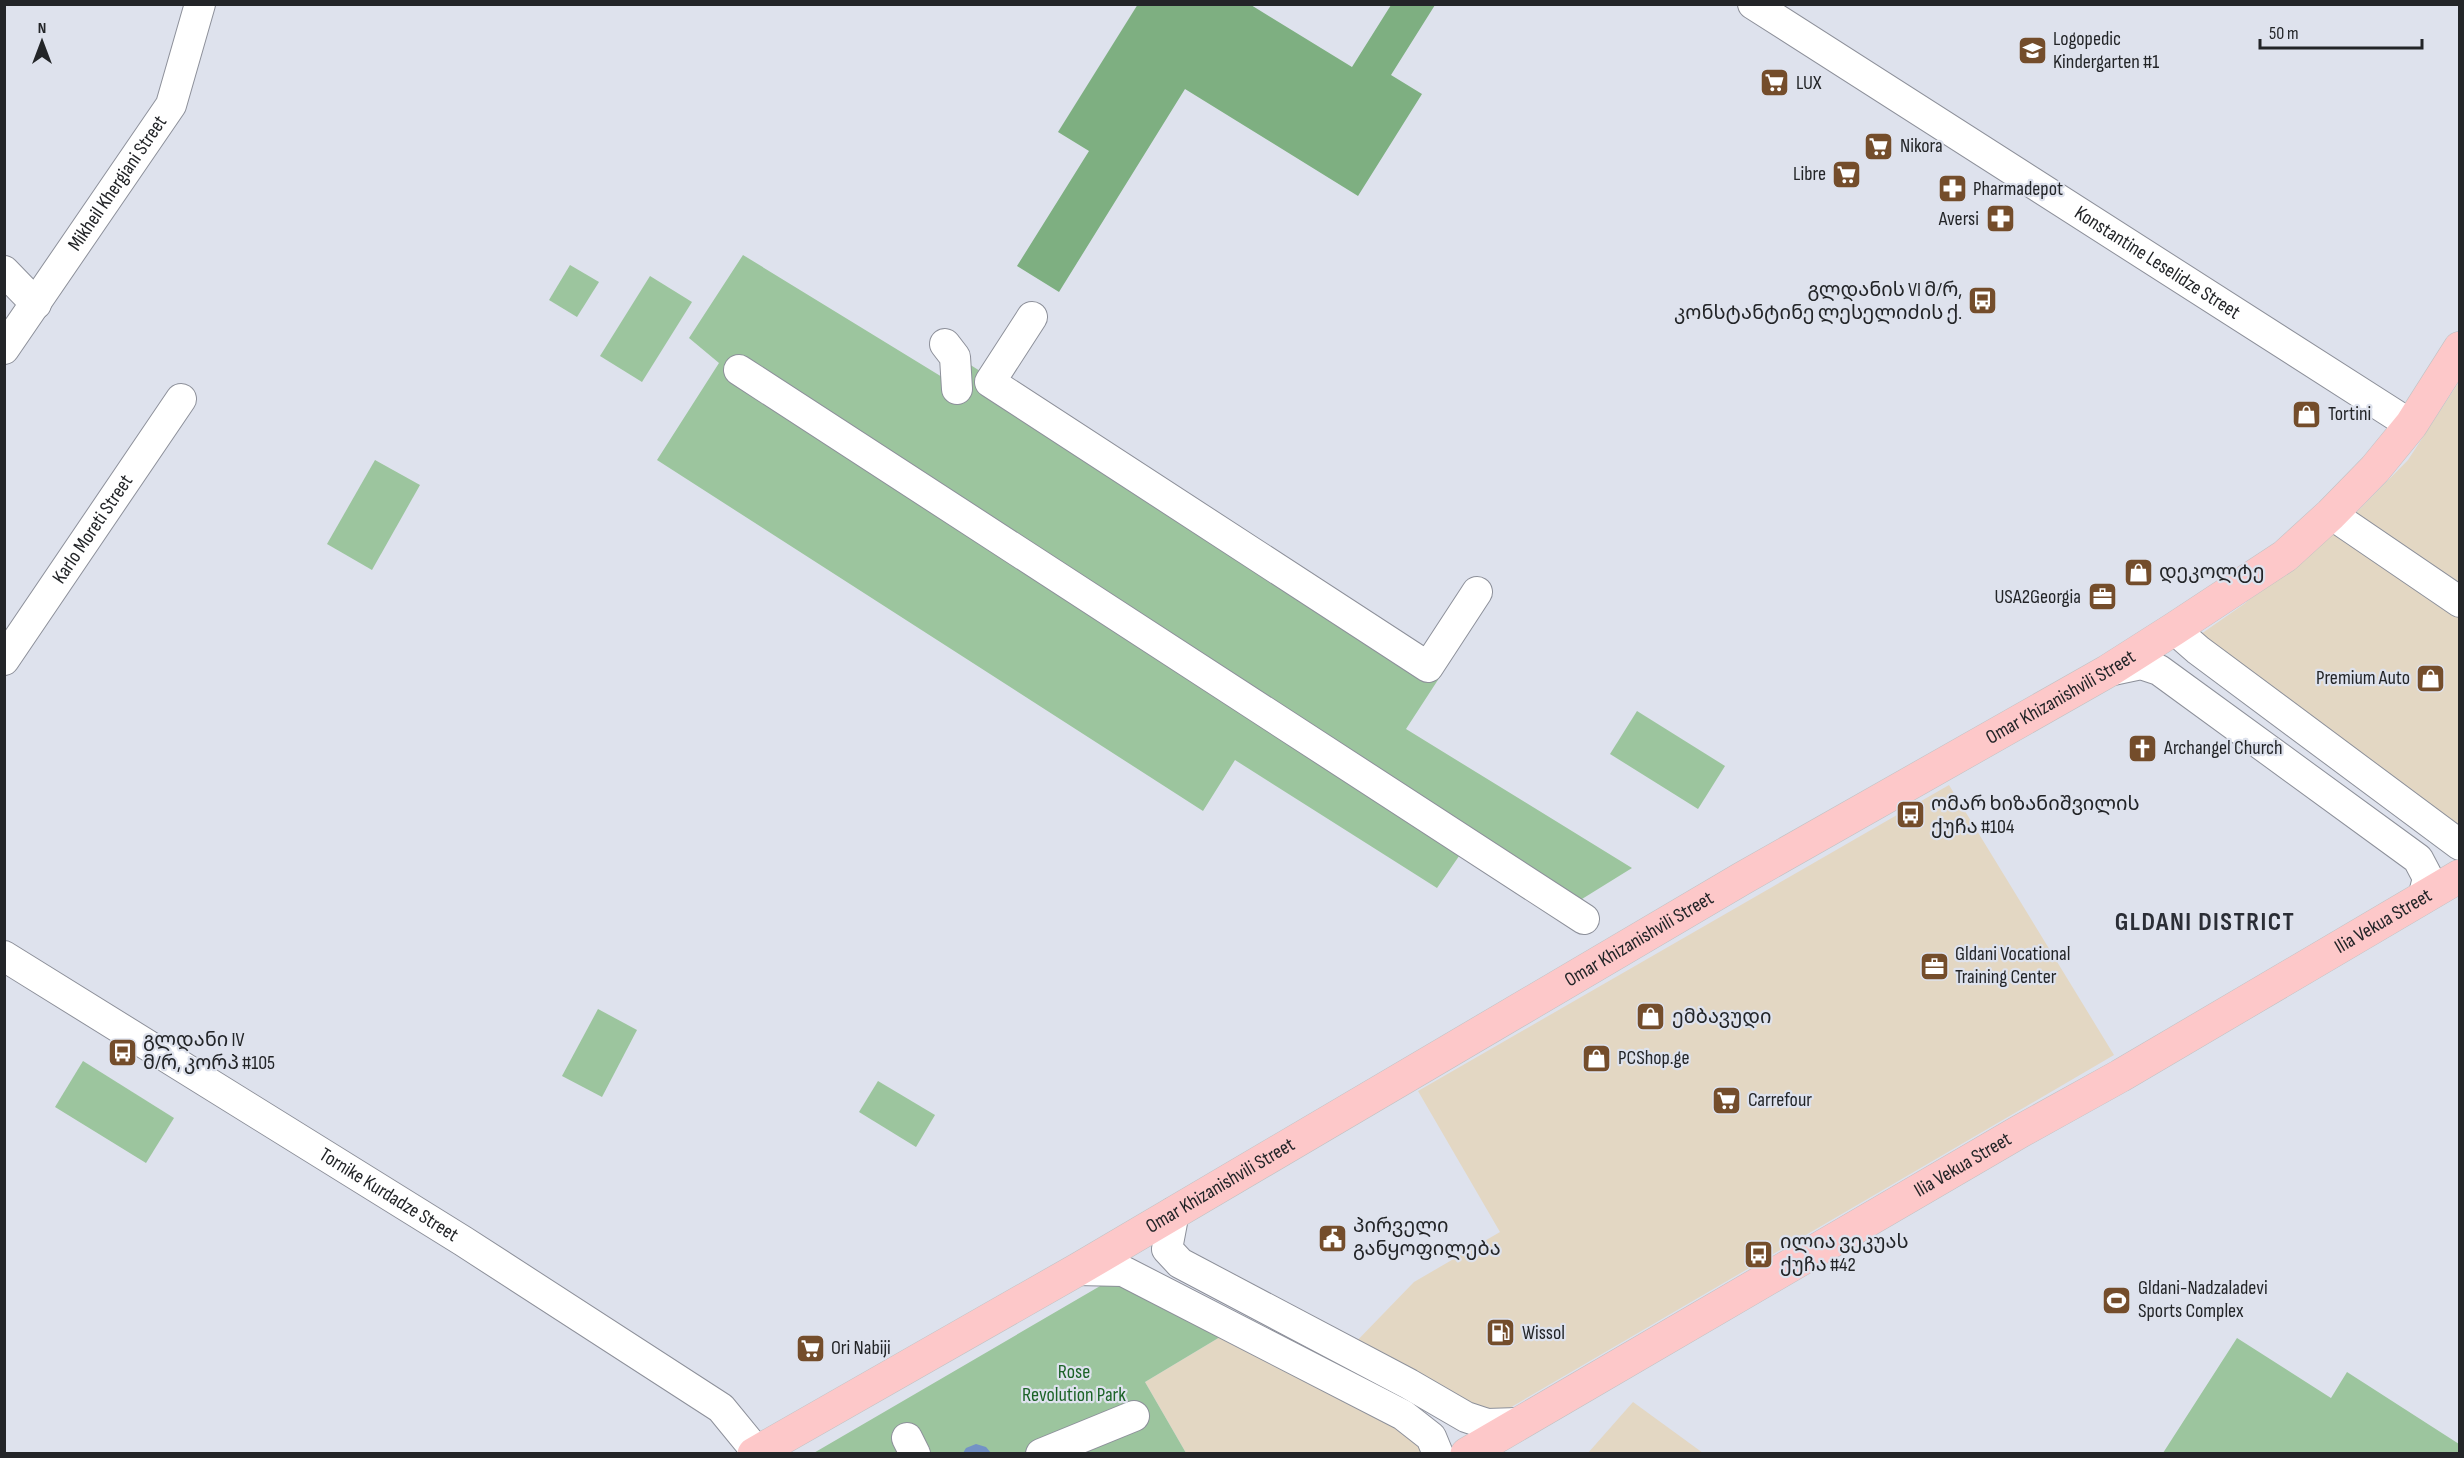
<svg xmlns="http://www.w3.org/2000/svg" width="2464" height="1458" viewBox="0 0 2464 1458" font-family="'Sofia Sans Condensed','Noto Sans Georgian',sans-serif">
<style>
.commercial{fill:#e3d7c3}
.green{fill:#9cc59e}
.forest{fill:#7eaf81}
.water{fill:#7392c6}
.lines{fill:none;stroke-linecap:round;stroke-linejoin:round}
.minor-casing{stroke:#8d909a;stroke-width:32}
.major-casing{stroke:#c1c2c3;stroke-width:34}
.minor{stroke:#fff;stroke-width:30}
.major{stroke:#fdc8c9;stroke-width:33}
.labels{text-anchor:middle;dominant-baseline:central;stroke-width:4.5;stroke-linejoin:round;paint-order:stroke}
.poi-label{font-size:20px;fill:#232528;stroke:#dee2ed;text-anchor:start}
.street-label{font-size:20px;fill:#232528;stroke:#dee2ed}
.park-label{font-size:20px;fill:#1c6328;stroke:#dee2ed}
.district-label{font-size:26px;font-weight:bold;letter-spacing:1.5px;fill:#2b2e36;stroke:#dee2ed}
</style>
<rect width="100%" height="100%" fill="#dee2ed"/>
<g class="commercial">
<polygon points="2459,382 2459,838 2201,634 2244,604 2352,517 2408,460"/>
<polygon points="1949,785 2114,1055 1489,1420 1351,1347 1414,1282 1500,1232 1418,1091"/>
<polygon points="1220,1337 1420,1438 1425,1454 1186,1453 1145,1382"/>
<polygon points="1633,1402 1703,1453 1588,1453"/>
</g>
<g class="green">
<polygon points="743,255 947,380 961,359 1447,666 1406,729 1632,868 1561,912 1466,846 1437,888 1235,760 1203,811 657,460 719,363 689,338"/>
<polygon points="570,265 599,282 577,317 549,300"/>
<polygon points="650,276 692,302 642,382 600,356"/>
<polygon points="375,460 420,485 372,570 327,544"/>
<polygon points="1637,711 1725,766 1698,809 1610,754"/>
<polygon points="598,1009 637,1030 602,1097 562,1076"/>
<polygon points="83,1061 174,1118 146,1163 55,1107"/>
<polygon points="878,1081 935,1115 916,1147 859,1112"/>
<polygon points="1107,1282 1126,1285 1220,1337 1145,1382 1186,1453 812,1454"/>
<polygon points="2237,1338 2331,1398 2347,1372 2459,1444 2459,1453 2163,1453"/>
</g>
<polygon class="forest" points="1138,4 1251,5 1352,67 1391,5 1435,5 1391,75 1422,94 1358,196 1185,89 1059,292 1017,266 1089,151 1058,132"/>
<polygon class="water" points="976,1444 986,1447 991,1453 963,1453 966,1448"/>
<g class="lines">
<defs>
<g id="minor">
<path id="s1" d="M1753 4 2411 425"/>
<polyline points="4,271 36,304"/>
<polyline points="1032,317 990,382 1428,667 1477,592"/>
<polyline points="945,344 955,357 957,389"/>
<path id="s2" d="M4 349 171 105 200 4"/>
<polyline points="739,370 1584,919"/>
<polyline points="2331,514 2460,602"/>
<polyline points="2174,629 2198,650 2460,845"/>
<path id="s3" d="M4 660 181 399"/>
<polyline points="2108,671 2141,664 2159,670 2418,859 2428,878 2423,898"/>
<path id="s4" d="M4 956 463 1241 721 1408 757 1452"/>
<polyline points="1174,1212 1167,1249 1180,1263 1409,1384 1466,1417 1487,1424 1518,1423"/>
<polyline points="1077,1270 1123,1271 1403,1415 1431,1437 1438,1454"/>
<polyline points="907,1438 915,1454"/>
<polyline points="1041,1454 1134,1416"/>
</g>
<g id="major">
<path id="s5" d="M754 1454 1077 1270 1743 878 2108 671 2174 629 2285 556 2331 514 2375 469 2411 425 2460 348"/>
<path id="s6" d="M1467 1454 2019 1132 2120 1076 2460 876"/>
</g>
</defs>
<use href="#minor" class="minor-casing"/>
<use href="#major" class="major-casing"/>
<use href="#minor" class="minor"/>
<use href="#major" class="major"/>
</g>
<defs>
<symbol id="school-square" viewBox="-11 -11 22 22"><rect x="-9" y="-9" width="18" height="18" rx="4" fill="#744d2b" stroke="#dee2ed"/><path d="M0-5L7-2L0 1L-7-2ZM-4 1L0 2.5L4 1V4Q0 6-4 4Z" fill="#fff"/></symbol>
<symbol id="supermarket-square" viewBox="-11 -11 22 22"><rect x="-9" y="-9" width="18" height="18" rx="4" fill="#744d2b" stroke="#dee2ed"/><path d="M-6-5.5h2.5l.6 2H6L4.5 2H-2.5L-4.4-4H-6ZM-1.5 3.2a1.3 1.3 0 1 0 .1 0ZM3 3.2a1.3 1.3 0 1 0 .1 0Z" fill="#fff"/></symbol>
<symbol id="pharmacy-square" viewBox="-11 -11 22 22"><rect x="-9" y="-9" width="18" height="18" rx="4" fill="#744d2b" stroke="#dee2ed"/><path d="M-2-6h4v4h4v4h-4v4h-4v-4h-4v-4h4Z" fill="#fff"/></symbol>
<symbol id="bus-square" viewBox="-11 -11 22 22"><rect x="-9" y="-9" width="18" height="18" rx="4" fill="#744d2b" stroke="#dee2ed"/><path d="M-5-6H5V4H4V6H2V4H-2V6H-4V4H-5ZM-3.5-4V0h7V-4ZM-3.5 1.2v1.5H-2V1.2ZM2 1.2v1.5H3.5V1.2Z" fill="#fff"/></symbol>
<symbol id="shop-square" viewBox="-11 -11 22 22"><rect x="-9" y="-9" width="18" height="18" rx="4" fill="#744d2b" stroke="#dee2ed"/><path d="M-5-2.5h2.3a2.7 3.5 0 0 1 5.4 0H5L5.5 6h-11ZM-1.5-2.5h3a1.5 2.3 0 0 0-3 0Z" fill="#fff"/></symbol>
<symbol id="office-square" viewBox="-11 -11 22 22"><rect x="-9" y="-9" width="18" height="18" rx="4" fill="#744d2b" stroke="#dee2ed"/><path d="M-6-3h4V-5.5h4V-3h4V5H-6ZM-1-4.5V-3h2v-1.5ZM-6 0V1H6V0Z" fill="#fff"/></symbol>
<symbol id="church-square" viewBox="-11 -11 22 22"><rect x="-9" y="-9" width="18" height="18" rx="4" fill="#744d2b" stroke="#dee2ed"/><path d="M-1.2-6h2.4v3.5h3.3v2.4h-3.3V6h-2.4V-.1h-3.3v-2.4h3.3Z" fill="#fff"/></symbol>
<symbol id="civic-square" viewBox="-11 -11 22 22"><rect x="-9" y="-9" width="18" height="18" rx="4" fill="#744d2b" stroke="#dee2ed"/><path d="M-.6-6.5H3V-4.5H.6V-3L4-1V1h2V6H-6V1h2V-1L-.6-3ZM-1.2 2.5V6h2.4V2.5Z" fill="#fff"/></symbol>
<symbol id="stadium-square" viewBox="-11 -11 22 22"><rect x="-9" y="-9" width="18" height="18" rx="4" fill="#744d2b" stroke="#dee2ed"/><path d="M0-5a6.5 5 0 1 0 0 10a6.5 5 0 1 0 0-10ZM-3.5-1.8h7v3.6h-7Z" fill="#fff"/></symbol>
<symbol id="fuel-square" viewBox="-11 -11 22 22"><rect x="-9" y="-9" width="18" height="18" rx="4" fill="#744d2b" stroke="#dee2ed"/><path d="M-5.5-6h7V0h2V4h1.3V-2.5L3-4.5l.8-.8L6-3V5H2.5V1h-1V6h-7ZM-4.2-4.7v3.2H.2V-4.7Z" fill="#fff"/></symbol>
</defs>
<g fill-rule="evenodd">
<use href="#school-square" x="2016" y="34" width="33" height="33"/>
<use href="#supermarket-square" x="1758" y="66" width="33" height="33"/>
<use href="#supermarket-square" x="1862" y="130" width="33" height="33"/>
<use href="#supermarket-square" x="1830" y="158" width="33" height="33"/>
<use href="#pharmacy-square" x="1936" y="172" width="33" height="33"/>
<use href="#pharmacy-square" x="1984" y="202" width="33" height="33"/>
<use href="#bus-square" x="1966" y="284" width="33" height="33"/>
<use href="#shop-square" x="2290" y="398" width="33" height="33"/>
<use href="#shop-square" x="2122" y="556" width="33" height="33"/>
<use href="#office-square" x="2086" y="580" width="33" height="33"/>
<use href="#shop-square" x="2414" y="662" width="33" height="33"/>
<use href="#church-square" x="2126" y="732" width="33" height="33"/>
<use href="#bus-square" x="1894" y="798" width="33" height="33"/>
<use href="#office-square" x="1918" y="950" width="33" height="33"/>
<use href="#shop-square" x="1634" y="1000" width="33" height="33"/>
<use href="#bus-square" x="106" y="1036" width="33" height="33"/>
<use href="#shop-square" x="1580" y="1042" width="33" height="33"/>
<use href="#supermarket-square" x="1710" y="1084" width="33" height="33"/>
<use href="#civic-square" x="1316" y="1222" width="33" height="33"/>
<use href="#bus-square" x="1742" y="1238" width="33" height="33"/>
<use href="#stadium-square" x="2100" y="1284" width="33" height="33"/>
<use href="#fuel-square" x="1484" y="1316" width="33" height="33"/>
<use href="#supermarket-square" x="794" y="1332" width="33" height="33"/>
</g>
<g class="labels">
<g class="poi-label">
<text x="2053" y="39">Logopedic<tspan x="2053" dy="23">Kindergarten #1</tspan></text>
<text x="1796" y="83">LUX</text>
<text x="1900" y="146">Nikora</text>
<text x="1826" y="174" text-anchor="end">Libre</text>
<text x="1973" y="189">Pharmadepot</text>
<text x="1979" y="219" text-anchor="end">Aversi</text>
<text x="1962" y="290" text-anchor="end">გლდანის VI მ/რ,<tspan x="1962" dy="23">კონსტანტინე ლესელიძის ქ.</tspan></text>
<text x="2328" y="414">Tortini</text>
<text x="2159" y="572">დეკოლტე</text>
<text x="2081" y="597" text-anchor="end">USA2Georgia</text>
<text x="2410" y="678" text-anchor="end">Premium Auto</text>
<text x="2164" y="748">Archangel Church</text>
<text x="1931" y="804">ომარ ხიზანიშვილის<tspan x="1931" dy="23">ქუჩა #104</tspan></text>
<text x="1955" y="954">Gldani Vocational<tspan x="1955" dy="23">Training Center</tspan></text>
<text x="1672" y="1017">ემბავუდი</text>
<text x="143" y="1040">გლდანი IV<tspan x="143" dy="23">მ/რ, კორპ #105</tspan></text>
<text x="1618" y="1058">PCShop.ge</text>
<text x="1748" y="1100">Carrefour</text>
<text x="1353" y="1226">პირველი<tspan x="1353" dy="23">განყოფილება</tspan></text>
<text x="1780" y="1242">ილია ვეკუას<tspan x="1780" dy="23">ქუჩა #42</tspan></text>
<text x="2138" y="1288">Gldani-Nadzaladevi<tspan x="2138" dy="23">Sports Complex</tspan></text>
<text x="1522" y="1333">Wissol</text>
<text x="831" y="1348">Ori Nabiji</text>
</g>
<g class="street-label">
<text stroke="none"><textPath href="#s2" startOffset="201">Mikheil Khergiani Street</textPath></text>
<text stroke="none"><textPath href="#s1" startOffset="480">Konstantine Leselidze Street</textPath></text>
<text stroke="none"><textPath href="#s3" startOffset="158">Karlo Moreti Street</textPath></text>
<text stroke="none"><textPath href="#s5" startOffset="1510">Omar Khizanishvili Street</textPath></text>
<text stroke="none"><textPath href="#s6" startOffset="1060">Ilia Vekua Street</textPath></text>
<text stroke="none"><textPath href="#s5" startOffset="1024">Omar Khizanishvili Street</textPath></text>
<text stroke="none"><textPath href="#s6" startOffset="574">Ilia Vekua Street</textPath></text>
<text stroke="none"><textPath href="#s5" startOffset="538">Omar Khizanishvili Street</textPath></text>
<text stroke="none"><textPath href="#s4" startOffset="453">Tornike Kurdadze Street</textPath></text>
</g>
<g class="park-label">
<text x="1074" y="1372">Rose<tspan x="1074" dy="23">Revolution Park</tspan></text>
</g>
<g class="district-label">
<text x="2205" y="922">GLDANI DISTRICT</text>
</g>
</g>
<rect width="2464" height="1458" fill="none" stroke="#232528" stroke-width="12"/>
<g transform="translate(42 42)" stroke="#dee2ed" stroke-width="4.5" paint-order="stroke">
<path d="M0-4.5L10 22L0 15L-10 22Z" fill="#232528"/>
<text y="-9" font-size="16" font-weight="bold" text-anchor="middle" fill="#232528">N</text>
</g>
<path d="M2260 39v9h162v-9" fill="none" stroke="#232528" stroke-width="3"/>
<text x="2269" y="39" font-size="18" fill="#232528" stroke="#dee2ed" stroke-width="4.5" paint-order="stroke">50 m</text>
</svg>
